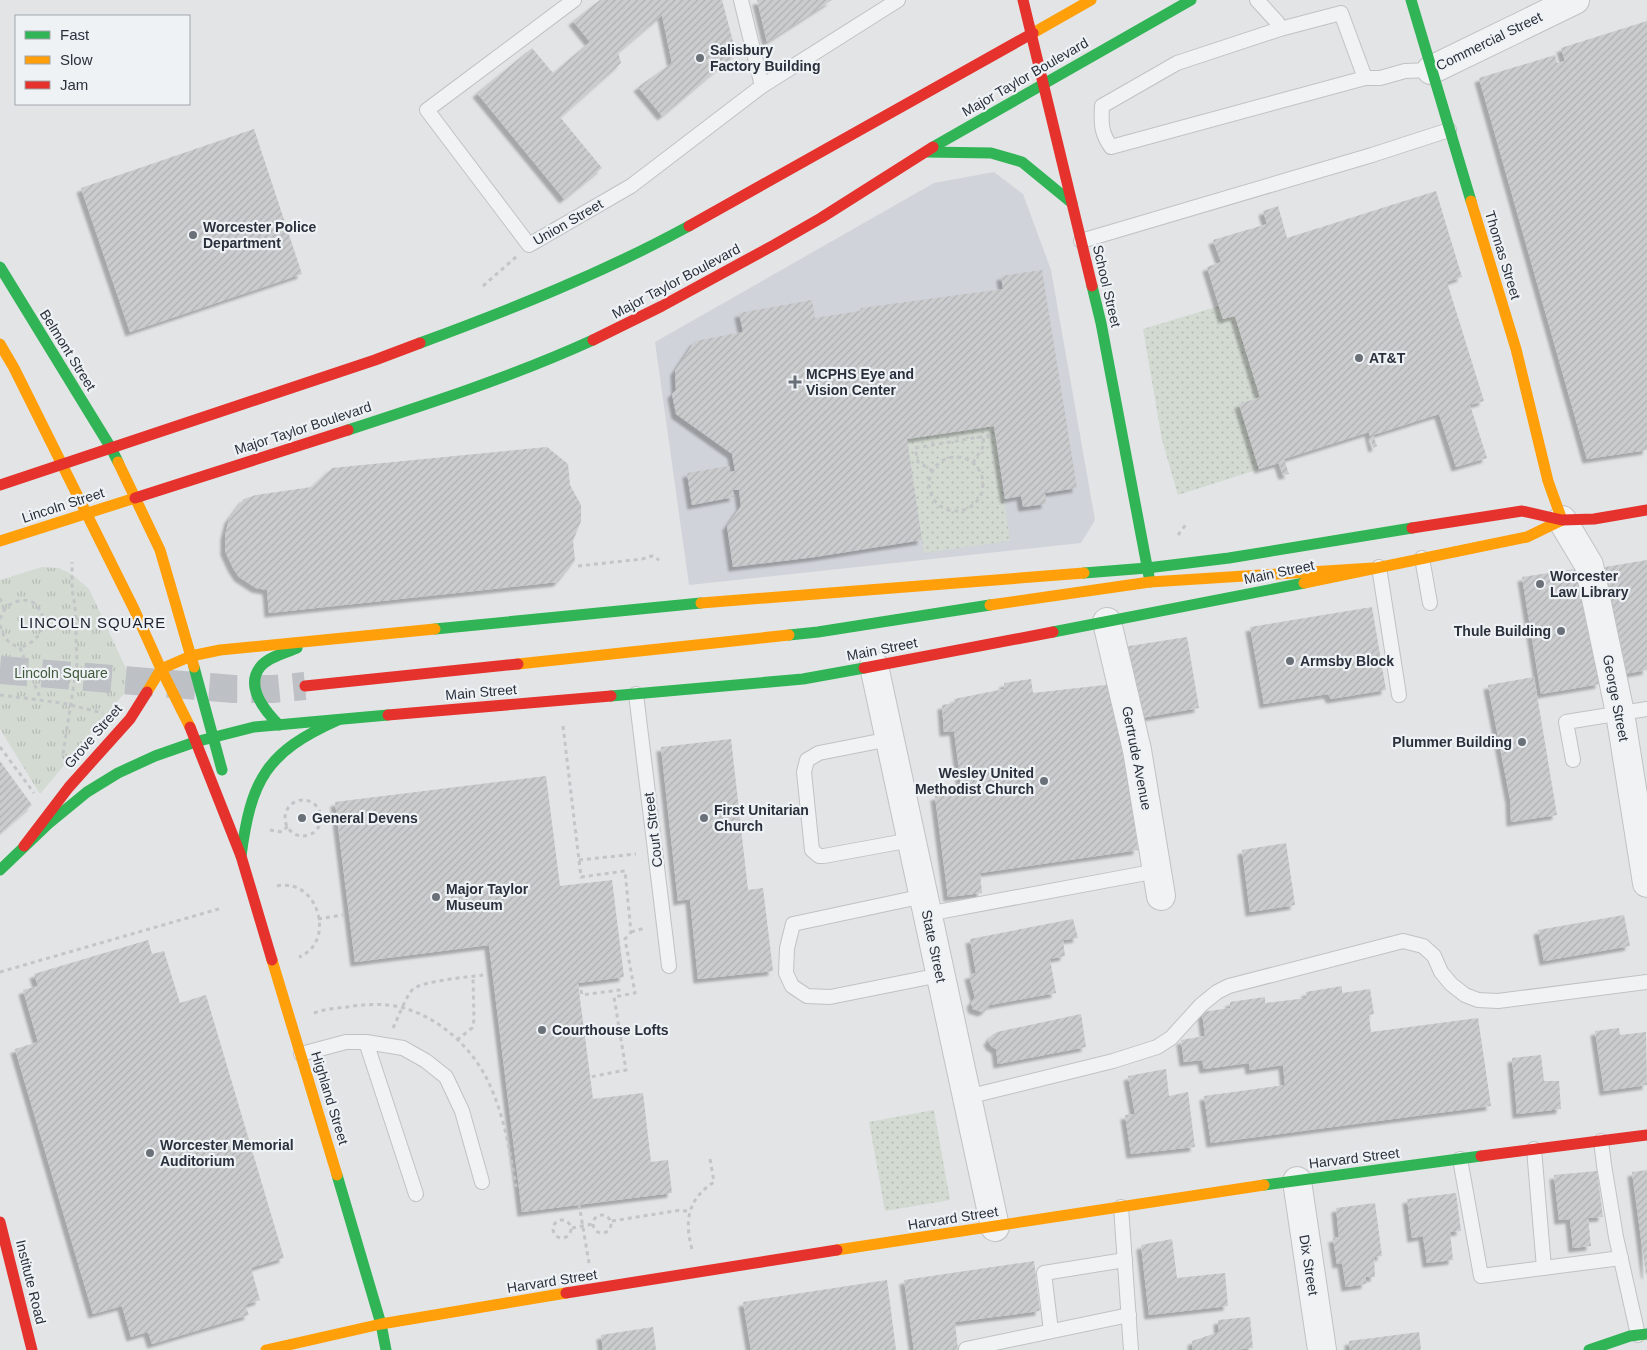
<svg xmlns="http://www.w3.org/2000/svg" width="1647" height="1350" viewBox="0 0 1647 1350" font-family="Helvetica,sans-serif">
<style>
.built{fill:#d0d3d9}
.grass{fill:url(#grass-dots)}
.park{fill:url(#park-tufts)}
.building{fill:url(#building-hatch);filter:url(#shadow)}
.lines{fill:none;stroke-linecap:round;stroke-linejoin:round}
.primary-tunnel{stroke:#bdc0c4;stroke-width:28;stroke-dasharray:28 14;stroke-linecap:butt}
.lane-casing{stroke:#c0c2c4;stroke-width:16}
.street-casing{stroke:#c0c2c4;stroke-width:30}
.path{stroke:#c3c5c7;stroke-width:3;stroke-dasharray:4 4;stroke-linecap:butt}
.lane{stroke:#f0f2f3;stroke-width:14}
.street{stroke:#f0f2f3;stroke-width:28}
.fast{stroke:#30b455;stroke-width:11}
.slow{stroke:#ff9f0a;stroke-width:11}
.jam{stroke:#e5322d;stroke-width:11}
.poi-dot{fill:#6a7078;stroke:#eff2f5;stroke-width:2}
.labels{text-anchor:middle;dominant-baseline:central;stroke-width:4.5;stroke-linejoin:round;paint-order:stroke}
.street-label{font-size:14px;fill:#2a313d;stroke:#eff2f5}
.poi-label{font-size:14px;font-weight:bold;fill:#2a313d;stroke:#eff2f5;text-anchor:start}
.park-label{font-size:14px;fill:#3e5839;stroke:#eff2f5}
.neighbourhood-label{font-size:15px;letter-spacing:1px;fill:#1c222e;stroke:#eff2f5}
</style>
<defs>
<pattern id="grass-dots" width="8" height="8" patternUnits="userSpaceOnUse" patternTransform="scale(1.25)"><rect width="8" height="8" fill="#d3dad2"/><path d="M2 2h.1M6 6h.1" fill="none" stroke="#b5bcb5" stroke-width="1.8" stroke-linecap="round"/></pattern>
<pattern id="park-tufts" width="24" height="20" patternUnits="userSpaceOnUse" patternTransform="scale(1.25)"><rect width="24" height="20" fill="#d3dad2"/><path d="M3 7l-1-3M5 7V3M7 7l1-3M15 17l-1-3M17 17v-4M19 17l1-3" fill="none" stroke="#b5bcb5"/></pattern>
<pattern id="building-hatch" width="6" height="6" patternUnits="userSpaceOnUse" patternTransform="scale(1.25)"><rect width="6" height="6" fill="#caccce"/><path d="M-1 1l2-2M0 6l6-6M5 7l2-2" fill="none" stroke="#aeb0b2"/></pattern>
<filter id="shadow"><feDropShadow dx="-4.5" dy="4.5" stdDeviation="1" flood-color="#0004"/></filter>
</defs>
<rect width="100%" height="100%" fill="#e2e4e6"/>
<polygon class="built" points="994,172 1023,194 1051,270 1095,520 1081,543 689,585 655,342 934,183"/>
<g class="grass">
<polygon points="1219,306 1223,319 1235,316 1260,397 1239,404 1259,469 1178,495 1162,440 1143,329"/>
<polygon points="994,426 1010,541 924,553 907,439"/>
<polygon points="934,1110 950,1200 885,1211 869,1122"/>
</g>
<polygon class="park" points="42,567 59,568 73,575 89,589 129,675 127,690 40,794 0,729 0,580"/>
<g class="building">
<polygon points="600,0 722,0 736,53 662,116 638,87 672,63 662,15 618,52 621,63 560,117 602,168 564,199 477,93 532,48 553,73 590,42 573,21"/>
<polygon points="757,0 832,0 767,42"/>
<polygon points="1647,21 1647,450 1587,459 1479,78 1555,55 1557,63 1565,61 1561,48"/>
<polygon points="254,129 302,274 130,332 81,188"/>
<polygon points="1436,191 1462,277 1447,282 1484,401 1470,405 1487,458 1456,467 1439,414 1373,435 1377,446 1373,448 1369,432 1284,459 1289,474 1283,475 1279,463 1259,469 1239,404 1260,397 1235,316 1223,319 1207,267 1221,262 1213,240 1267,224 1263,211 1278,206 1287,238"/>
<polygon points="1042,270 1077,488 1045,493 1046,504 1023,507 1021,496 1005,499 994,426 907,439 922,540 815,557 733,567 727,526 741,506 739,490 733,490 734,497 692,505 687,473 729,466 730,472 735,471 732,454 676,414 672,394 676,390 675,371 695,341 743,332 739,313 812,300 815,318 860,311 861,308 1003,289 1001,276"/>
<polygon points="547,447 568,464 570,485 581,505 581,521 573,541 575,561 558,582 269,613 267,590 256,588 239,577 233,568 225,551 225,535 229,519 244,499 256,495 312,487 332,468"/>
<polygon points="1647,560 1647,670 1625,674 1605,567"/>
<polygon points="1581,568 1600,684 1541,694 1522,577"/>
<polygon points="1372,607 1386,690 1331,699 1328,694 1264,704 1250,627"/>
<polygon points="1187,637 1199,708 1135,719 1123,647"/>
<polygon points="1534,677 1557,815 1511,822 1510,799 1488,685"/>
<polygon points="1031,679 1033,693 1114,684 1138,850 980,873 982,893 948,897 935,796 962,792 954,731 944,732 942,705 955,703 954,699 1004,689 1004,683"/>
<polygon points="731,739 748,890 763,888 773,971 698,979 690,899 678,901 661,747"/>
<polygon points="0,761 32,805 0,833"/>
<polygon points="546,776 560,886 612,880 624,977 578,983 593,1099 643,1093 651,1162 668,1160 672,1193 522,1212 489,945 355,962 335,802"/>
<polygon points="1286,843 1295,905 1250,912 1242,850"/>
<polygon points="1624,915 1630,946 1544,961 1538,930"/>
<polygon points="1073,919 1078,938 1063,940 1065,956 1050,959 1056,993 990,1005 986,1010 982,1012 973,1009 971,1003 975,998 969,975 976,973 970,939"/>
<polygon points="148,940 152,954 164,951 180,1003 206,995 284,1258 251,1268 260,1300 245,1305 249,1315 152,1344 148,1332 131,1337 122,1306 93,1314 15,1049 38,1042 23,990 38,986 34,974"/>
<polygon points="1342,986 1342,993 1370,989 1374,1014 1369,1015 1371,1032 1478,1018 1491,1106 1211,1143 1204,1096 1285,1085 1283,1065 1250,1070 1249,1063 1204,1069 1202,1060 1184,1062 1181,1040 1205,1036 1202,1012 1230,1008 1230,1002 1265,997 1265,1003 1307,998 1306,992"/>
<polygon points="1081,1014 1086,1047 998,1064 996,1049 991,1046 988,1041 992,1035 997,1032"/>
<polygon points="1619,1028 1620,1035 1646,1032 1647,1085 1604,1091 1595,1031"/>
<polygon points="1541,1055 1544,1081 1559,1081 1561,1109 1517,1114 1512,1058"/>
<polygon points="1166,1069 1169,1096 1188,1092 1195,1147 1131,1154 1125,1115 1135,1114 1128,1076"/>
<polygon points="1647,1170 1647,1274 1646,1275 1632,1172"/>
<polygon points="1597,1171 1603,1217 1588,1218 1591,1246 1573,1248 1570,1219 1559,1220 1554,1175"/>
<polygon points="1456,1193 1461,1231 1450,1232 1453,1260 1427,1263 1423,1236 1412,1238 1407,1199"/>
<polygon points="1375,1203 1382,1256 1374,1257 1375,1277 1366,1277 1366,1284 1346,1287 1342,1263 1337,1264 1333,1238 1339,1237 1336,1208"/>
<polygon points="1172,1239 1177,1278 1225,1273 1228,1306 1149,1315 1141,1245"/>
<polygon points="1034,1261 1040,1311 955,1322 958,1350 914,1350 904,1280"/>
<polygon points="887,1280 896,1350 751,1350 743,1302"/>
<polygon points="1250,1317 1253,1348 1233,1350 1193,1350 1192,1341 1219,1332 1218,1320"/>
<polygon points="653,1327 656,1350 603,1350 601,1335"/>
<polygon points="1419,1332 1421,1350 1350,1350 1349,1341"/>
</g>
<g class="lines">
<polyline class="primary-tunnel" points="0,670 234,689 273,689 305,686"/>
<defs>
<g id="lane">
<polyline points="574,0 427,110 529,245 631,186 762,86 898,0"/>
<polyline points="741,0 762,86"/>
<polyline points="1257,0 1277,22 1280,29"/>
<path d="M1365 78 1341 13 1280 29 1177 63 1102 106C1101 123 1101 133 1111 147L1365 78H1380L1405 71 1431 70"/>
<polyline points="1081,241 1372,155 1449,130"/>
<polyline points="1422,558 1430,603"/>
<polyline points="1379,567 1399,695"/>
<polyline points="636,694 669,966"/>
<polyline points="890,739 819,753 807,760 804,772 812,850 819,856 824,856 911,840"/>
<polyline points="1573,760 1566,722 1647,709"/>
<polyline points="924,896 793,924 787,948 786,973 792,986 807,996 830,997 940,975"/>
<polyline points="927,914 1157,871"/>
<polyline points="366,1042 416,1194"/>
<polyline points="301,1054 346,1042 366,1042 403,1048 426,1061 446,1077 462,1111 482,1182"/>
<polyline points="967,1097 1113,1061 1157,1047 1171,1038 1201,1005 1217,992 1229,986 1403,941 1423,946 1434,956 1441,972 1451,984 1465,995 1478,1000 1498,1001 1647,982"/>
<polyline points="1601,1141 1604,1165 1616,1237 1638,1335"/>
<polyline points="1534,1149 1544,1268"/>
<polyline points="1460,1159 1481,1276 1621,1258"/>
<polyline points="1121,1207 1131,1350"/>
<polyline points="1051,1331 1044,1273 1125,1260"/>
<polyline points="966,1349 1129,1315"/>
</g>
<g id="street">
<polyline points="1431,70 1575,0"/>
<polyline points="1562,520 1589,565 1620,713 1647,883"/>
<polyline points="1107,622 1137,750 1161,896"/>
<polyline points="874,666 995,1227"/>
<polyline points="1297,1181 1322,1350"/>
</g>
</defs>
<use href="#lane" class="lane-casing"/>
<use href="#street" class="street-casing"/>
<g class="path">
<polyline points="483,286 516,257"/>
<circle cx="956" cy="484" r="27"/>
<polyline points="973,463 984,445 983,436"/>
<polyline points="933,471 918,462 915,448 991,435"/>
<polyline points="1178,535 1187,523"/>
<polyline points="578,566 642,559 652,556 659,560"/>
<polyline points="0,598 4,609"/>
<path d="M0 619C2 615 3 611 6 608 12 601 27 597 35 604 40 609 42 615 45 621 40 636 35 642 20 648"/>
<polyline points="0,625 4,637 10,643 20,648 41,700"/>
<polyline points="0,695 62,703 103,713"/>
<polyline points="563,726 581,877 625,871 631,932 625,939 635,993 614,997 626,1070 590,1077"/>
<polyline points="0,747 34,793"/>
<polyline points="63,754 77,664 75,606 72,589 72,562"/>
<circle cx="303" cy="818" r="18"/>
<polyline points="270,830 282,832 288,826"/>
<polyline points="579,860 636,854"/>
<path d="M277 886C318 877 337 942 299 957"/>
<polyline points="318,919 343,915"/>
<polyline points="631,932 645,928"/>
<polyline points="0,972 222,908"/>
<polyline points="581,990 582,995 619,990 620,995"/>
<path d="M314 1013C324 1009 336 1008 347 1007 365 1004 386 1003 404 1008 442 1019 476 1051 491 1088 505 1119 510 1153 516 1187"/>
<path d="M393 1028C398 1018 406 996 413 989 423 981 468 977 483 975"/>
<polyline points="457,1040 472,1028 474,1020 473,976"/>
<polyline points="579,1204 589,1263"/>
<circle cx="602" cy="1224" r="9"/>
<circle cx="562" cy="1229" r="9"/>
<polyline points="612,1221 681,1210 690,1212"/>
<polyline points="572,1228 593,1224"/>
<path d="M692 1249C684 1220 688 1199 714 1182L710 1159"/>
</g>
<use href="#lane" class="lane"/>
<use href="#street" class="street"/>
<g class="fast">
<polyline points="1411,0 1471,201"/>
<polyline points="933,147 1191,0"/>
<polyline points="927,152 991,153 1022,162 1072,203"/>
<polyline points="0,267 111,448 118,462"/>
<polyline points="1092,286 1101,323 1150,582"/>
<path d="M420 343C512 309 603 273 689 226"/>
<path d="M348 430C431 403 514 376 593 340"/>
<polyline points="1084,573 1147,568 1229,558 1412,528"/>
<polyline points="435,629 701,603"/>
<polyline points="1053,632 1304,583"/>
<polyline points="789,635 818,632 990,605"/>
<polyline points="194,667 222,770"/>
<polyline points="611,696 803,679 864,668"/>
<path d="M279 725C265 711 244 686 261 666 270 656 286 653 297 648"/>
<path d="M241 856C251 780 266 752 338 720"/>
<polyline points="0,870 48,824 87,792 118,773 155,756 195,742 254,727 388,715"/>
<polyline points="337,1175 381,1324 386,1350"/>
<polyline points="1264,1185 1481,1156"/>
<polyline points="1589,1350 1630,1336 1647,1334"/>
</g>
<g class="slow">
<polyline points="1033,33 1091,0"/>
<polyline points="1471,201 1516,349 1548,481 1562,520"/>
<polyline points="0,344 14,368 134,609 161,669 190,727"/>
<polyline points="118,462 160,550 194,667"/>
<polyline points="0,541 135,498"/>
<polyline points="1304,583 1527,537 1562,520"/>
<polyline points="701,603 1084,573"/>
<polyline points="990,605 1150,582 1373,568"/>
<polyline points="518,664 789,635"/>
<polyline points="147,692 161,669 191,656 220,650 435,629"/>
<polyline points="272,960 337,1175"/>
<polyline points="837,1250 1264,1185"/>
<polyline points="266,1350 381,1324 566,1293"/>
</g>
<g class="jam">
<polyline points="1023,0 1092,286"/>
<polyline points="689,226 1033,33"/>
<polyline points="593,340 662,306 774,245 821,218 933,147"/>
<polyline points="111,448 375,360 420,343"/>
<polyline points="0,485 111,448"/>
<polyline points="135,498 348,430"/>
<polyline points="1412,528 1522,511 1562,520 1594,519 1647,510"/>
<polyline points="864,668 1053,632"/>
<polyline points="305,686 518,664"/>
<polyline points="388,715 611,696"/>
<polyline points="190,727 241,856 272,960"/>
<polyline points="24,846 69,787 130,719 147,692"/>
<polyline points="1481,1156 1647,1135"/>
<polyline points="0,1222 32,1350"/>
<polyline points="566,1293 837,1250"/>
</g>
</g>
<g class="poi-dot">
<circle cx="700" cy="58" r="5"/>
<circle cx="193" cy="235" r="5"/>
<circle cx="1359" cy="358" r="5"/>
<path d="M792.5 374.5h5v5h5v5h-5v5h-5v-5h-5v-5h5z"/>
<circle cx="1540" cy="584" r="5"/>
<circle cx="1561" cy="631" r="5"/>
<circle cx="1290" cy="661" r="5"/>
<circle cx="1522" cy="742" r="5"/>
<circle cx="1044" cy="781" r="5"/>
<circle cx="302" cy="818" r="5"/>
<circle cx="704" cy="818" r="5"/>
<circle cx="436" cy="897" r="5"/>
<circle cx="542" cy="1030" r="5"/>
<circle cx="150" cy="1153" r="5"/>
</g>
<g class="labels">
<g class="street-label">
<text transform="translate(1489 41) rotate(-26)">Commercial Street</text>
<text transform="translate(1025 77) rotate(-30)">Major Taylor Boulevard</text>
<text transform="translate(568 222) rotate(-30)">Union Street</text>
<text transform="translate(1503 255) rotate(73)">Thomas Street</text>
<text transform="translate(676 281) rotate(-28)">Major Taylor Boulevard</text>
<text transform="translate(1107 286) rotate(77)">School Street</text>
<text transform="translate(68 350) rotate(58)">Belmont Street</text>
<text transform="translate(303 428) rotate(-18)">Major Taylor Boulevard</text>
<text transform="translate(63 505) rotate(-18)">Lincoln Street</text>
<text transform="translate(1279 572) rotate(-12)">Main Street</text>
<text transform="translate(882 649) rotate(-11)">Main Street</text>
<text transform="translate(481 692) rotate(-5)">Main Street</text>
<text transform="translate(1616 698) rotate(79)">George Street</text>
<text transform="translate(93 736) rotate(-49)">Grove Street</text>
<text transform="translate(1137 758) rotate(79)">Gertrude Avenue</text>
<text transform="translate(653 830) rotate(-97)">Court Street</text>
<text transform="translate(934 946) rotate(78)">State Street</text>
<text transform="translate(330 1098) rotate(73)">Highland Street</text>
<text transform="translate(1354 1158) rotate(-7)">Harvard Street</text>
<text transform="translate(953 1218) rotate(-9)">Harvard Street</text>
<text transform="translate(1309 1265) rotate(81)">Dix Street</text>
<text transform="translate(552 1281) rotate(-9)">Harvard Street</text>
<text transform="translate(31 1282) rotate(76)">Institute Road</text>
</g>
<g class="poi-label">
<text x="710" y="50">Salisbury<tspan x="710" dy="16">Factory Building</tspan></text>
<text x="203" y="227">Worcester Police<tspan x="203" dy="16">Department</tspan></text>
<text x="1369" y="358">AT&amp;T</text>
<text x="806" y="374">MCPHS Eye and<tspan x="806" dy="16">Vision Center</tspan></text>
<text x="1550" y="576">Worcester<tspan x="1550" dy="16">Law Library</tspan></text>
<text x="1551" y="631" text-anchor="end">Thule Building</text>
<text x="1300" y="661">Armsby Block</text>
<text x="1512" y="742" text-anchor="end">Plummer Building</text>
<text x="1034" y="773" text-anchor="end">Wesley United<tspan x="1034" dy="16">Methodist Church</tspan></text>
<text x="714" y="810">First Unitarian<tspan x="714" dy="16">Church</tspan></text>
<text x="312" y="818">General Devens</text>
<text x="446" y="889">Major Taylor<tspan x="446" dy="16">Museum</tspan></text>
<text x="552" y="1030">Courthouse Lofts</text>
<text x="160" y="1145">Worcester Memorial<tspan x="160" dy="16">Auditorium</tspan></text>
</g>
<g class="park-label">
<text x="61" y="673">Lincoln Square</text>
</g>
<g class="neighbourhood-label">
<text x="93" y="622">LINCOLN SQUARE</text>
</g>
</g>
<rect x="15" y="15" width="175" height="90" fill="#eff2f5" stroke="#a0a5ab"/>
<rect x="25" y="31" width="25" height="8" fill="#30b455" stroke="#a0a5ab"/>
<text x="60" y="40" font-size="15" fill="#2a313d">Fast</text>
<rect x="25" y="56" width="25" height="8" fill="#ff9f0a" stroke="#a0a5ab"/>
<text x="60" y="65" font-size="15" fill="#2a313d">Slow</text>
<rect x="25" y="81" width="25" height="8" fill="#e5322d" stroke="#a0a5ab"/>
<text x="60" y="90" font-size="15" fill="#2a313d">Jam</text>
</svg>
